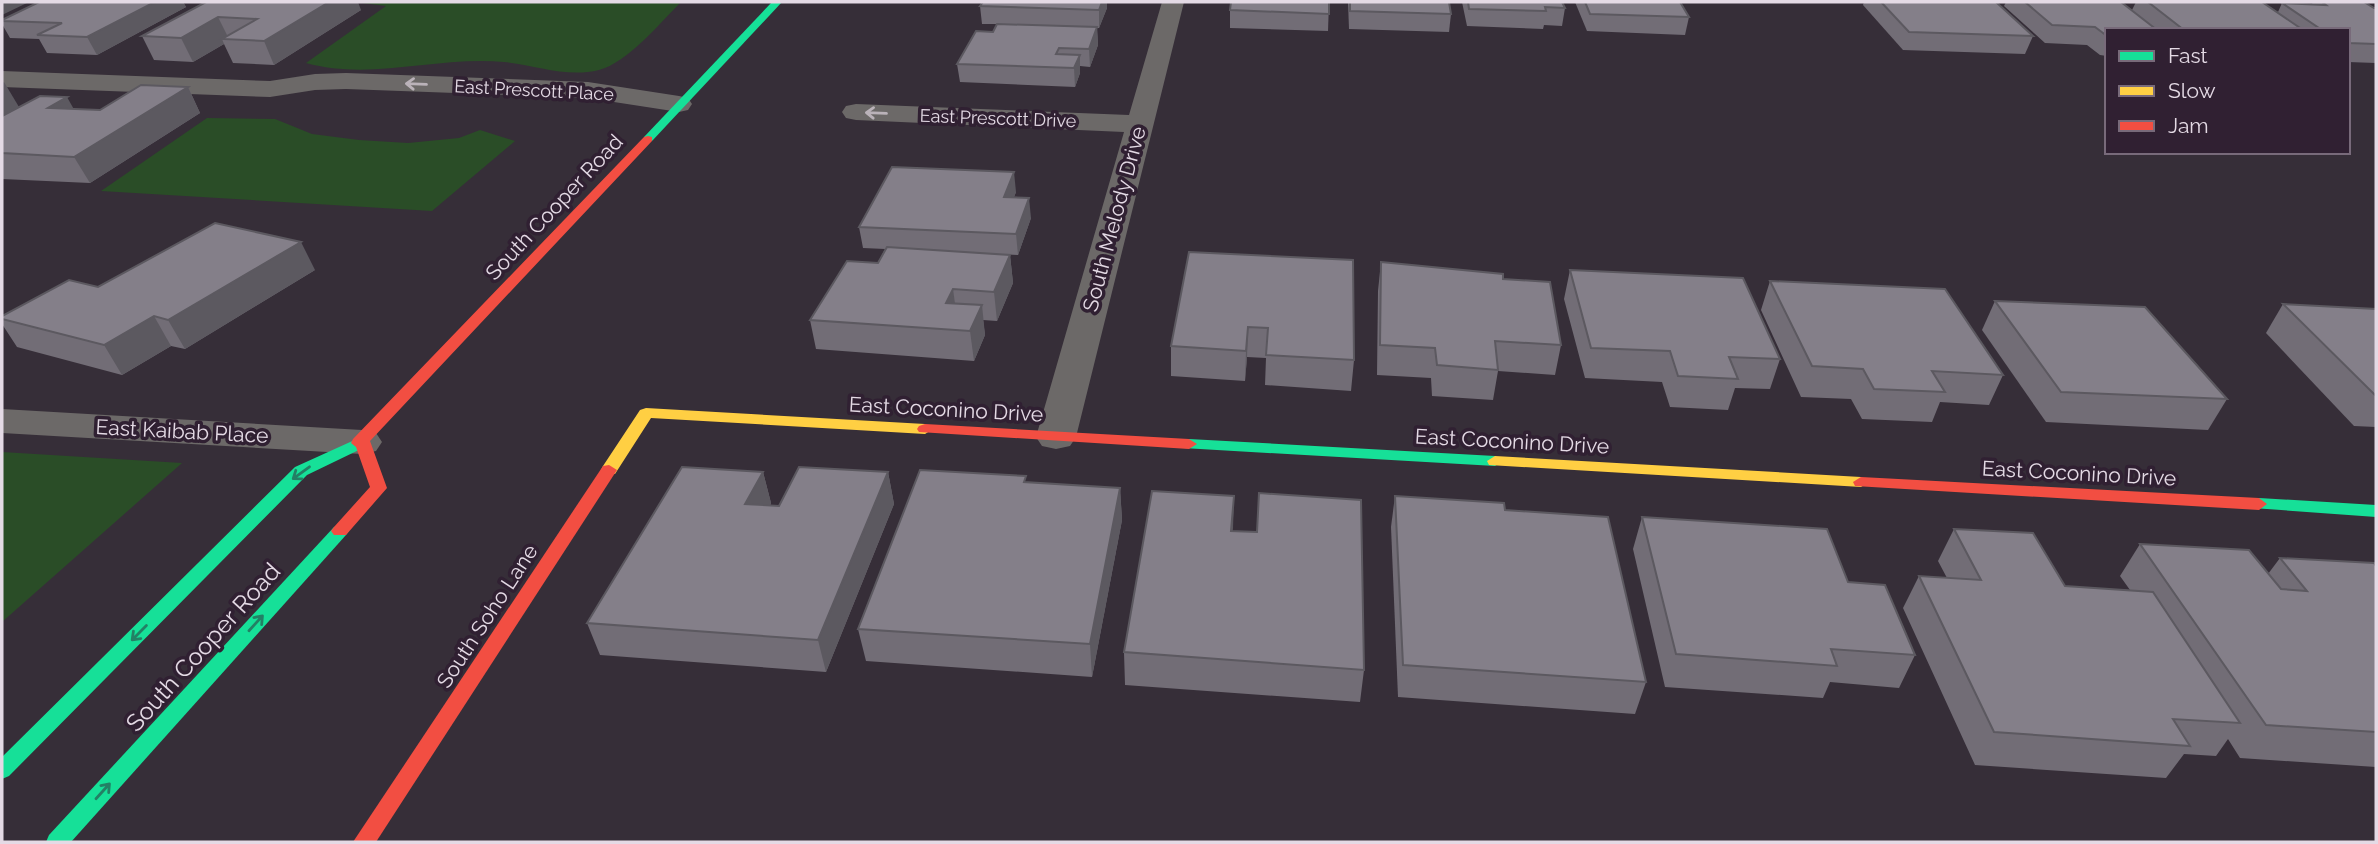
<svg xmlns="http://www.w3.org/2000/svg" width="2378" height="844" viewBox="0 0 2378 844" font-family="Raleway,sans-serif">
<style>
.green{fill:#2a4d27}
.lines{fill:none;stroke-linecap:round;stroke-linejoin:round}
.street{fill:#6c6968;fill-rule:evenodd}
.fast{fill:#16e098;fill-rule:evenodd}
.slow{fill:#ffcf43;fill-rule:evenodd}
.jam{fill:#f24e42;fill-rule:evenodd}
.wall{fill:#726d76}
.shaded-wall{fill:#5c5960}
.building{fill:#847f89;stroke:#5c5960;stroke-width:2}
.oneway{stroke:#bab2b9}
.oneway2{stroke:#238065}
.labels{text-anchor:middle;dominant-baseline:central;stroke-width:7;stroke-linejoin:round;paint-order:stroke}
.far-street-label{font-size:18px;fill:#e4dae5;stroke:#302032}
.street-label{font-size:21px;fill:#e4dae5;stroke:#302032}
.near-street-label{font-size:24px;fill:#e4dae5;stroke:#302032}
</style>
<rect width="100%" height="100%" fill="#362e38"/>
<g class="green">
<path d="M355 2H681C661 22 627 63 599 70 566 78 536 65 504 62 438 56 370 81 306 63L386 6Z"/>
<polygon points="207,118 275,119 312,134 359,140 408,143 459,138 480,130 515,141 432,211 101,191"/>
<polygon points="2,452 182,463 2,622"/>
</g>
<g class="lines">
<g class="street">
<polygon points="1162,2 1184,2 1076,437 1070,446 1056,449 1042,446 1036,437 1124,132 856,120 846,118 842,112 846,106 856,104 1129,115"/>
<polygon points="2,71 270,81 315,74 346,73 588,82 679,96 688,98 692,104 688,110 679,112 588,98 346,89 315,90 270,97 2,87"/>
<polygon points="2,409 362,430 376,433 382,442 376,451 362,454 2,433"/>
</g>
<g class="fast">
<polygon points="772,2 782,2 652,141 644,141 644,137"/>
<polygon points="359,438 365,439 367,443 365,447 307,475 9,776 2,779 2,757 295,467"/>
<polygon points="1189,439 1495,456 1503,461 1495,466 1183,448 1181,444 1183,440"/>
<polygon points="2259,498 2376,505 2376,517 2253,508 2251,504 2253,500"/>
<polygon points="340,525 346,527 349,531 346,535 71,842 46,842 49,835 334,527"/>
</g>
<g class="slow">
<polygon points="646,408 925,424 933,429 925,434 651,418 615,474 603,474 601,470 603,466 640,410"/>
<polygon points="1495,456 1861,477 1869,482 1861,487 1489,465 1487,461"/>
</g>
<g class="jam">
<polygon points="648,136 652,137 652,141 370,441 387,488 346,535 334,535 331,531 334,527 370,487 356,447 351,443 353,439 644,137"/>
<polygon points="925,424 1189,439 1197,444 1189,449 919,432 917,429 919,426"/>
<polygon points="609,465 617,470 376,842 353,842 603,466"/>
<polygon points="1861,477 2259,498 2267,504 2259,510 1855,486 1853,482"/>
</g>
</g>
<g class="wall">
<polygon points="39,2 183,2 186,7 97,55 47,53 39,39 10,38 2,24 2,20"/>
<polygon points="206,2 361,10 274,65 233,63 224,44 193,62 154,60 142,36"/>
<polygon points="1329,2 1328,31 1230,28 1230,10"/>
<polygon points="1348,2 1449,2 1451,14 1449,32 1349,29"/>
<polygon points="1462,2 1562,2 1565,8 1562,26 1544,25 1543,29 1467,26"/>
<polygon points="1575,2 1680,2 1689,17 1685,35 1587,31"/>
<polygon points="1864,2 1996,2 2033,36 2025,54 1903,50 1863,5"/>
<polygon points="2006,2 2121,2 2132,10 2136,2 2262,2 2278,12 2282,3 2312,4 2313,2 2364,2 2374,8 2376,8 2376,63 2348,62 2348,30 2107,30 2107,56 2100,55 2087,45 2045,43 2004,6"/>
<polygon points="980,6 1107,8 1099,28 1097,28 1098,45 1090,67 1080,66 1080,73 1075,87 960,82 957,64 993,32 997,24 982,24"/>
<polygon points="188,87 200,113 90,183 2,179 2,116 19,107 100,110"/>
<polygon points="1016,192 1014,197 1031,218 1018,255 997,254 1010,255 1013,283 997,321 983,320 985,335 974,361 816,349 810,320 878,263 885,249 863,248 859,227"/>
<polygon points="1189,252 1354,360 1351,391 1265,385 1266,358 1247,357 1245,381 1171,376 1171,346"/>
<polygon points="1381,262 1503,279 1561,345 1555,375 1498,371 1493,400 1432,396 1431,378 1377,375 1378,291"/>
<polygon points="315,270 185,349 171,346 122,375 17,347 2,324 2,316"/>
<polygon points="1570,270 1780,359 1770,389 1735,388 1728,410 1670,407 1662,382 1585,378 1564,299"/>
<polygon points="1770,281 2003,375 1989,405 1940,402 1932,422 1862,419 1851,399 1801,397 1761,310"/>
<polygon points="1995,301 2227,399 2208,430 2046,422 1982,330"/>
<polygon points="2283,304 2376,309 2376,427 2354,426 2266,333"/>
<polygon points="763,472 771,503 770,506 779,506 888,472 894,504 826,672 600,655 587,623"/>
<polygon points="1027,483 1120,488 1122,520 1092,677 866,661 858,629"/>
<polygon points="1395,496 1505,510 1646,682 1635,714 1398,697 1391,527"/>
<polygon points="1642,517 1848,582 1915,655 1899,688 1830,682 1823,698 1665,687 1633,549"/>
<polygon points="1954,529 2065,586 2130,590 2120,576 2140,544 2268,574 2280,558 2376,566 2376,767 2240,758 2228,739 2216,756 2184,754 2166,778 1975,765 1903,608 1919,576 1947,578 1938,561"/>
<polygon points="1124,652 1364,670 1360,702 1125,685"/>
</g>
<g class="shaded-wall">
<polygon points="2,2 29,2 2,15"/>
<polygon points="155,2 183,2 186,7 97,55 87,37"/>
<polygon points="329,2 358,2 361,10 274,65 264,41"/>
<polygon points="1102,2 1107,2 1107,8 1099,28 1099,10"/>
<polygon points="218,17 229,39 222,39 224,44 193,62 181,38"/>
<polygon points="1097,27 1098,45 1090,67 1089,49"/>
<polygon points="1080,55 1080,73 1075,87 1074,68"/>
<polygon points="4,82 19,107 2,116 2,83"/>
<polygon points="188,87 200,113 90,183 74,157"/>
<polygon points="67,97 81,122 48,108"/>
<polygon points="1014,172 1016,192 1006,217 1004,197"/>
<polygon points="1029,198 1031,218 1018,255 1016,234"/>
<polygon points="301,242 315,270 185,349 168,320"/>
<polygon points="1010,255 1013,283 997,321 994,292"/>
<polygon points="953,289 957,318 946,303"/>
<polygon points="982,305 985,335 974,361 970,331"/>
<polygon points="154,316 171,346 122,375 104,345"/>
<polygon points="1248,327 1247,357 1245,381 1246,351"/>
<polygon points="763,472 771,503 754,536 745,504"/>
<polygon points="888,472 894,504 826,672 818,640"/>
<polygon points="1120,488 1122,520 1092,677 1090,644"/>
<polygon points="1234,496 1233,528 1230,562 1231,531"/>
</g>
<g class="building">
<polygon points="39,2 155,2 87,37 37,35 62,23 2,21 2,20"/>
<polygon points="206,2 329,2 264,41 222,39 257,19 218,17 181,38 142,36"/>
<polygon points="983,2 1102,2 1099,10 980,6"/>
<polygon points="1231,2 1329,2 1329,14 1230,10"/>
<polygon points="1350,2 1449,2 1451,14 1350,11"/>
<polygon points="1468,2 1562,2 1565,8 1545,7 1546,11 1469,9"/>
<polygon points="1585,2 1680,2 1689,17 1590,14"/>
<polygon points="1881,2 1996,2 2033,36 1909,32"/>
<polygon points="2025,2 2121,2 2157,30 2107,30 2107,36 2095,27 2052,25"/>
<polygon points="2148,2 2262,2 2303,30 2184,30"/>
<polygon points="2322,2 2364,2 2374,8 2376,8 2376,44 2348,43 2348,30 2322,30 2282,3 2326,5"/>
<polygon points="997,24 1097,27 1089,49 1059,48 1056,54 1080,55 1074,68 957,64 976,31 993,32"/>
<polygon points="141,85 188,87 74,157 2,153 2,116 40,96 67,97 48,108 100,110"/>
<polygon points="892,167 1014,172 1004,197 1029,198 1016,234 859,227"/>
<polygon points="215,223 301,242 168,320 154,316 104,345 2,319 2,316 69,280 98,287"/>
<polygon points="887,247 1010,255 994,292 953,289 946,303 982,305 970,331 810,320 847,261 878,263"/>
<polygon points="1189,252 1353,260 1354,360 1266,355 1268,328 1248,327 1246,351 1171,346"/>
<polygon points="1381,262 1503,274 1503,279 1550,282 1561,345 1495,341 1498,370 1437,365 1435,348 1380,345"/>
<polygon points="1570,270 1743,278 1780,359 1729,357 1738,379 1678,376 1670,351 1591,348"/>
<polygon points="1770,281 1945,289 2003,375 1932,371 1945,392 1874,389 1863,369 1812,366"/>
<polygon points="1995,301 2145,307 2227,399 2061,392"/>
<polygon points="2283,304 2376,309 2376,395 2375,395"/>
<polygon points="682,467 763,472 745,504 779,506 799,467 888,472 818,640 587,623"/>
<polygon points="920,470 1026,476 1024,482 1120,488 1090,644 858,629"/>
<polygon points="1152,491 1234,496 1231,531 1257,532 1259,493 1361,500 1364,670 1124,652"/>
<polygon points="1395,496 1504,503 1505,510 1608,517 1646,682 1403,665"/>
<polygon points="1642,517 1827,529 1848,582 1885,585 1915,655 1831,649 1837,666 1676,654"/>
<polygon points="1954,529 2033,533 2065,586 2153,592 2240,723 2173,719 2190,746 1994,732 1919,576 1981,580"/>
<polygon points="2140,544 2249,550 2281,589 2307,591 2280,558 2374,563 2376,566 2376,732 2266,725"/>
</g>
<defs><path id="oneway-shaft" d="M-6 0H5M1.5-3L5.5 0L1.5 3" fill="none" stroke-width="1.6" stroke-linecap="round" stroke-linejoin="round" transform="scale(1.75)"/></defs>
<g class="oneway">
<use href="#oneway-shaft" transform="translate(416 84) rotate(-178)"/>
<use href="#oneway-shaft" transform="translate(876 113) rotate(-178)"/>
</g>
<g class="oneway2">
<use href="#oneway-shaft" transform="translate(301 473) rotate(144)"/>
<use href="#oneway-shaft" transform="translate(256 623) rotate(-48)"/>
<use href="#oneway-shaft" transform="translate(139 633) rotate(135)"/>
<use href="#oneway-shaft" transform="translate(103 791) rotate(-48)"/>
</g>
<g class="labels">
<g class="far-street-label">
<text transform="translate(534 90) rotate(3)">East Prescott Place</text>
<text transform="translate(998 118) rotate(2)">East Prescott Drive</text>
</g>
<g class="street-label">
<text transform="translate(554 207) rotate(-47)">South Cooper Road</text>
<text transform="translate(1114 219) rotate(-75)">South Melody Drive</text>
<text transform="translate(946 409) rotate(3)">East Coconino Drive</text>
<text transform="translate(182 431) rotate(3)">East Kaibab Place</text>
<text transform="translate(1512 441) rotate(3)">East Coconino Drive</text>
<text transform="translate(2079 473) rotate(3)">East Coconino Drive</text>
<text transform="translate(487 616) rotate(-57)">South Soho Lane</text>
</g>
<g class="near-street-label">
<text transform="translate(203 647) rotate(-48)">South Cooper Road</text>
</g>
</g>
<rect width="2378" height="844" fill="none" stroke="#e4dae5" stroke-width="7"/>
<rect x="2105" y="28" width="245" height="126" fill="#302032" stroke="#786a7a" stroke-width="2"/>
<rect x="2119" y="51" width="35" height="10" fill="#16e098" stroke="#786a7a" stroke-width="2"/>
<text x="2168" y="63" font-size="21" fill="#e4dae5">Fast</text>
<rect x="2119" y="86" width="35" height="10" fill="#ffcf43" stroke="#786a7a" stroke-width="2"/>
<text x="2168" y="98" font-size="21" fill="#e4dae5">Slow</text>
<rect x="2119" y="121" width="35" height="10" fill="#f24e42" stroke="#786a7a" stroke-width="2"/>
<text x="2168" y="133" font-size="21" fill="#e4dae5">Jam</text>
</svg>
